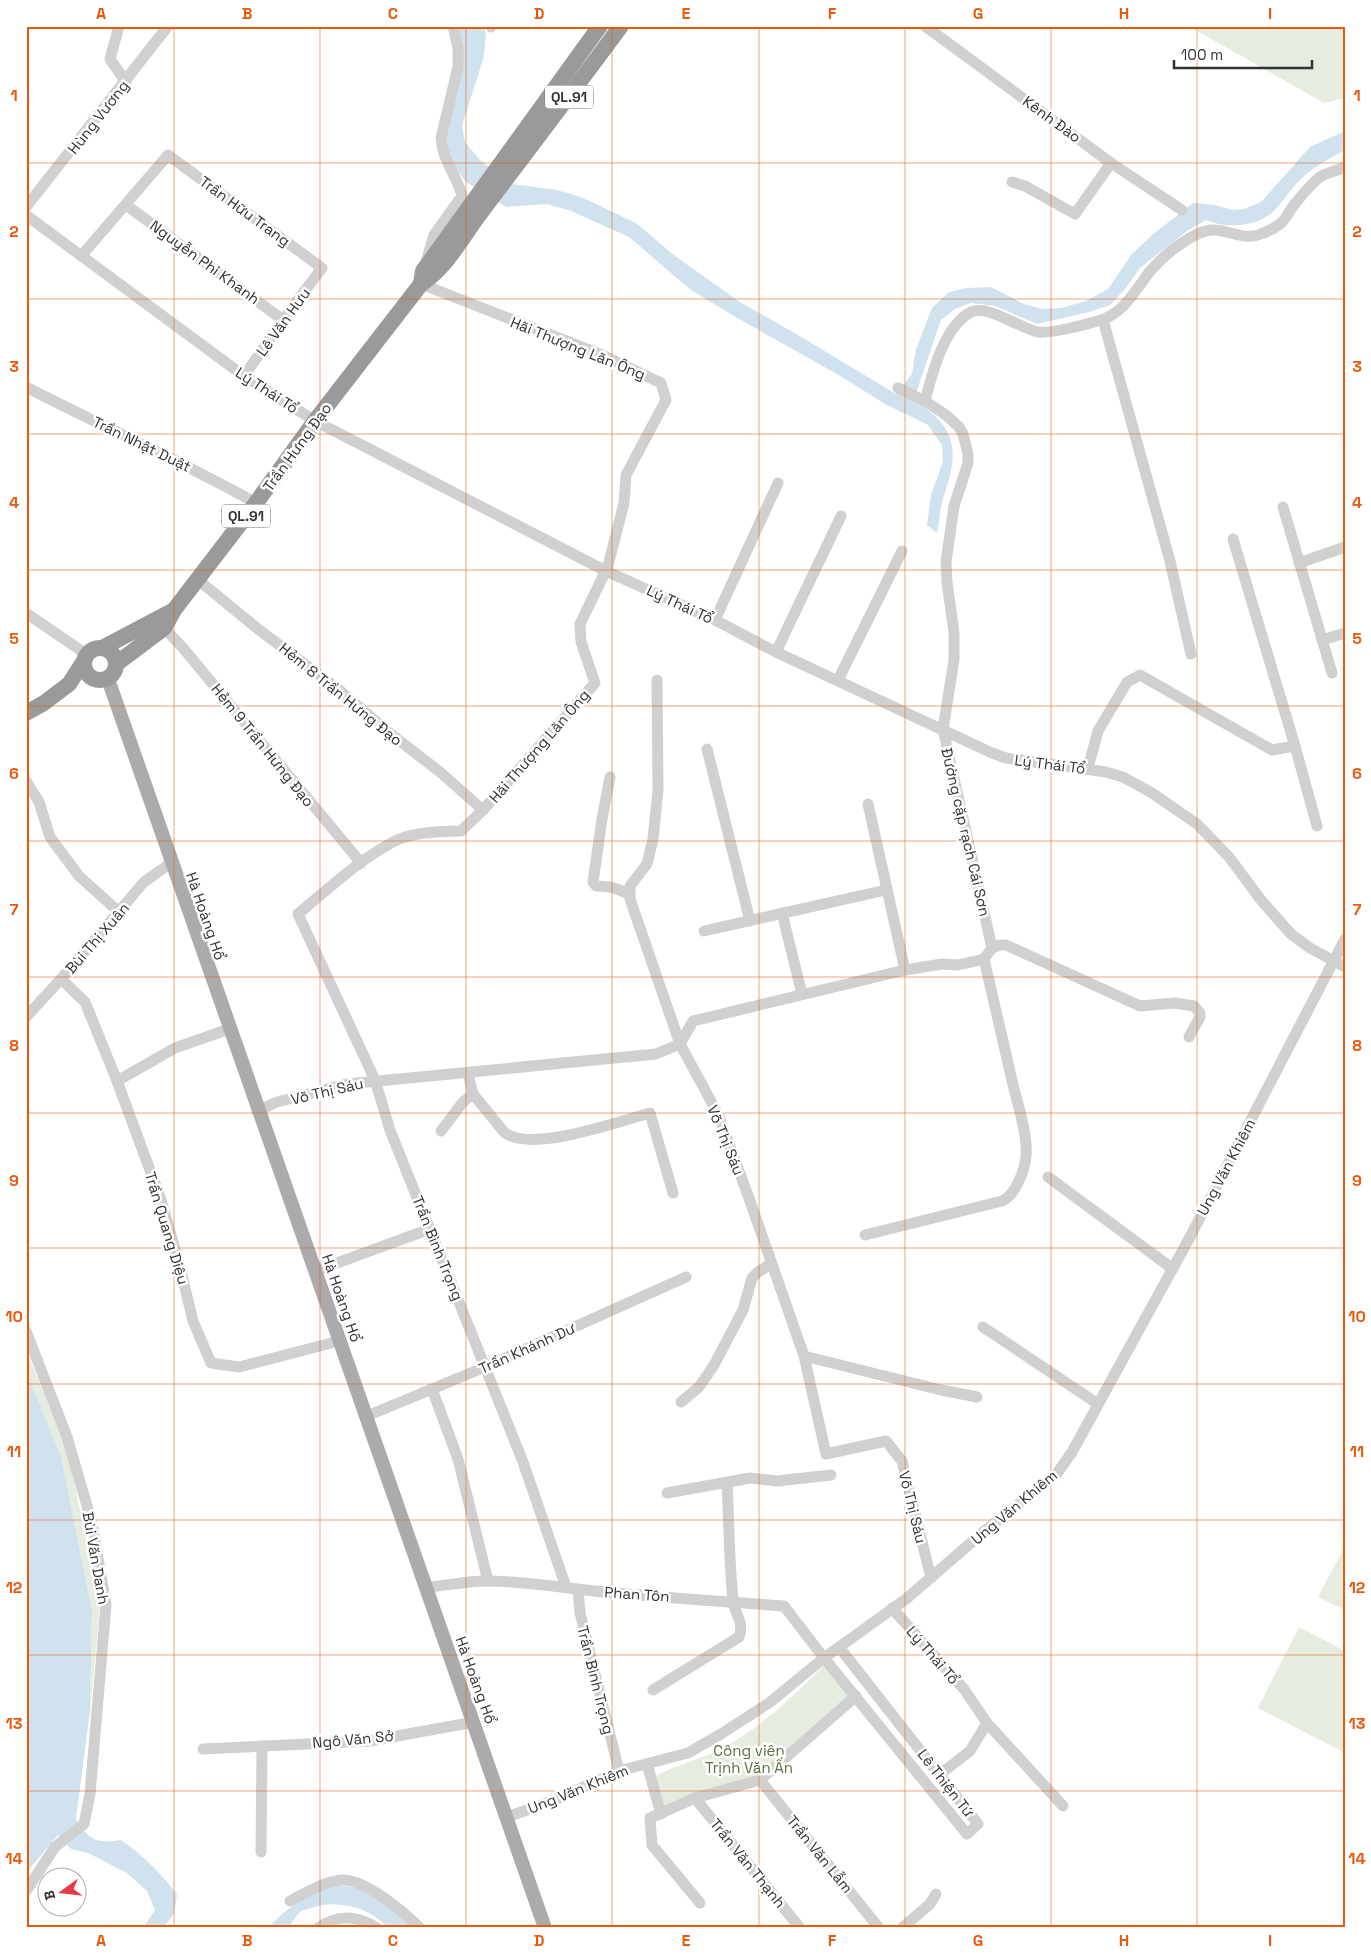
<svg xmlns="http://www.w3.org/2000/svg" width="1371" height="1954" viewBox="0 0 1371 1954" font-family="'Space Grotesk',sans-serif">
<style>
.green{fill:#e6ecdf}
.water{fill:#cfe2ee}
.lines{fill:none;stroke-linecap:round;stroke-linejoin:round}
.minor{stroke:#d0d0d0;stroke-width:11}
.major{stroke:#ababab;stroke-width:14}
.highway{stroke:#9a9a9a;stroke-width:16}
.grid{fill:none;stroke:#e8590c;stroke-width:1;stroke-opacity:0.55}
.labels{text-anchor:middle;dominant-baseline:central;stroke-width:5;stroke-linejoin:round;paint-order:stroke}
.shield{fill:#fff;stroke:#707070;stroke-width:1}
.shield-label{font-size:14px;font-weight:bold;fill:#333}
.street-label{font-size:15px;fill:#333;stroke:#fff}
.park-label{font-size:15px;fill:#56703f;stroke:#fff}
.neatline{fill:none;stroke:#e8590c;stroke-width:2}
.grid-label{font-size:16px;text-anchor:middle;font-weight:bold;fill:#e8590c}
</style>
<rect width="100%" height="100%" fill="#fff"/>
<g class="green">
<polygon points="1192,26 1345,26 1345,98 1324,103 1192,28"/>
<polygon points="26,1350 68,1452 100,1607 90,1711 92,1611 61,1456 26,1372"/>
<polygon points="1345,1546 1345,1610 1318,1597"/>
<polygon points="1299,1627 1345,1651 1345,1753 1258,1708"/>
<path d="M828 1662 856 1696 760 1780 661 1814 652 1778C675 1765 703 1759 726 1746 765 1725 796 1693 828 1662Z"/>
</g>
<g class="water">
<path d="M460 26H483L486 34 484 56 462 126 465 142 480 160 512 184 557 190 581 197 636 223 675 256 740 302 798 335 896 394 912 374 916 349 932 308 949 292 967 288 991 287 1024 304 1042 309 1061 308 1086 301 1108 289 1131 255 1152 235 1193 203 1215 205 1232 210 1244 209 1261 202 1310 147 1345 131V150C1329 159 1313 167 1300 180 1291 189 1284 200 1275 210 1259 227 1226 229 1206 220L1187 231 1140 268 1125 289 1110 305 1089 312 1037 324 995 306 971 303 955 309 941 320 914 399C923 407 936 415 943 425 961 449 950 476 942 502 940 512 939 523 937 533L927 525 931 495 943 461 942 445 928 425 885 404 837 374 739 319 691 290 629 237 571 211 547 204 506 207 466 182 453 165 446 146 447 128 460 50Z"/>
<path d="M26 1372 61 1456 92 1611 90 1711 76 1819C89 1840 96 1844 121 1840 142 1854 161 1874 177 1894L174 1914 163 1928H143L155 1910 147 1891 127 1873 88 1853 71 1849 58 1835 26 1873Z"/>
<path d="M337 1885 357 1888 381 1901 415 1928H388C370 1907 337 1899 311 1908 308 1909 303 1910 300 1912 296 1916 292 1923 288 1928H268C290 1905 307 1894 337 1885Z"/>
</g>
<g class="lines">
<g class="minor">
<polyline points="119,26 110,59 126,82"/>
<polyline points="491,26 491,27"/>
<polyline points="925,26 1111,163 1182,210"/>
<polyline points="1012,182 1025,186 1075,214 1111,163"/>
<polyline points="126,205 283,320"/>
<polyline points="26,207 168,26"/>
<polyline points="26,215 244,376 315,421 606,571 715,620 776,652 992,753 1006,758 1106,772 1123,777 1152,793 1197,824 1229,857 1261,900 1291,934 1310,948 1345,967"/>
<polyline points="82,255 168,155 322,268 283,320 244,376"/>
<path d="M426 262 434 235 462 196C457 175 442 160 441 138L458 67V48L453 26"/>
<path d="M421 284 600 354 661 383 666 400 626 475 624 503 608 566 580 624 581 642 595 683 483 810 461 831C441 831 411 832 393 842 359 860 328 889 298 914L375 1080 390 1130 523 1462 566 1587"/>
<polyline points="1103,320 1170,561 1191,654"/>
<path d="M26 387C102 426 181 461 256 503"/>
<path d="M898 388 925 401C932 374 944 326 971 312 988 304 1021 329 1038 332 1051 334 1088 324 1101 320 1125 312 1136 289 1151 270 1160 260 1171 250 1182 243 1191 237 1202 230 1213 230 1230 230 1244 241 1261 234 1268 231 1276 228 1281 223 1287 218 1289 211 1294 205 1301 196 1311 184 1320 177 1328 172 1337 171 1345 167"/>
<polyline points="1283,507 1332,673"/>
<polyline points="1233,539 1295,746 1317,826"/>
<polyline points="1299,563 1345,547"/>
<polyline points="197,579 258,629 338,689 387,731 440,772 483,810"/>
<polyline points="26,613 86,654"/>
<polyline points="715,620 778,483"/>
<polyline points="164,628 183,648 361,863"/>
<polyline points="1322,640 1345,633"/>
<polyline points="776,652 841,516"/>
<polyline points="657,680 658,790 653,839 647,864 630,886 630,899 680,1044 718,1114 750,1201 804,1356 826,1454 886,1441 902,1461 931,1578"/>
<polyline points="838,680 902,551"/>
<polyline points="707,749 750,921"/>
<polyline points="1088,768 1098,731 1127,682 1140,675 1272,750 1295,746"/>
<polyline points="610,777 602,819 593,882 596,886 611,887 630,894"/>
<polyline points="26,781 39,802 50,837 79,876 119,912"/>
<polyline points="868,804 905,970"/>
<polyline points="782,913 802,994"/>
<polyline points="704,931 886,890"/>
<polyline points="992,948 1000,945 1006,945 1140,1006 1175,1003 1194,1006 1200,1013 1200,1017 1189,1037"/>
<polyline points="61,979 85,1002 117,1081 161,1200 179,1263 193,1321 211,1363 239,1367 339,1341"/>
<polyline points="26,1017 61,979 144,882 171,863"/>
<polyline points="680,1044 693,1021 905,970 942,964 958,965 984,959 992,948 943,729 954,660 954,633 947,582 946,562 954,506 968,463 968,454 963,434 959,427 946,415 925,401"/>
<path d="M468 1073 473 1094 504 1132C529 1154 619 1121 650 1113L673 1193"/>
<polyline points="117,1081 175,1048 229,1029"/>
<polyline points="257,1111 277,1102 347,1084 656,1054 680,1044"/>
<polyline points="441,1131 463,1102 473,1094"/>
<polyline points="1048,1177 1173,1269"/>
<path d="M865 1235 1002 1201C1015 1196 1025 1170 1026 1156 1028 1138 1019 1107 1014 1089 1004 1046 994 1002 984 959"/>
<polyline points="315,1271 430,1229"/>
<polyline points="983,1327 1098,1404"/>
<polyline points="26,1331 67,1437 92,1523 106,1605 90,1794 84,1824 55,1847 26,1891"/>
<polyline points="804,1356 941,1390 977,1397"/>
<polyline points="432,1389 458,1459 488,1581"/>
<polyline points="681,1402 699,1387 714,1365 743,1310 752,1278 758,1272 771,1264"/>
<polyline points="367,1416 485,1367 686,1277"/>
<polyline points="667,1493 750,1478 777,1481 831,1475"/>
<path d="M426 1587C446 1586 466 1581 486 1581 530 1581 573 1590 616 1593 672 1598 728 1602 784 1606L824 1658 967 1834 978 1824 839 1647"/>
<polyline points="578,1589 580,1613 619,1771"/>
<polyline points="892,1608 964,1689 987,1723 1063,1806"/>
<path d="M653 1690 739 1637C745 1623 734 1613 733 1600 729 1561 729 1521 727 1483"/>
<polyline points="203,1749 370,1741 474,1722"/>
<polyline points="647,1764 661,1814"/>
<polyline points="939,1775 970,1751 987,1723"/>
<polyline points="760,1780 879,1928"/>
<polyline points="695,1798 800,1928"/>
<polyline points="507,1817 555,1800 619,1771 688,1753 721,1734 769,1703 824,1658 906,1599 987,1529 1056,1475 1072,1452 1190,1237 1345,939"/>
<polyline points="261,1852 262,1746"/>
<path d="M290 1901C305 1893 323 1882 341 1880 364 1878 404 1912 420 1928"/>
<polyline points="700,1903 652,1845 650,1818 695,1798 760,1780 856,1696"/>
<path d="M318 1928C338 1914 357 1915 377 1928"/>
<polyline points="902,1928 930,1904 936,1894"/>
</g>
<path class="major" d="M108 679C250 1096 401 1511 545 1928"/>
<g class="highway">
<polyline points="421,284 423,271 600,26"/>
<circle cx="100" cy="664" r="16"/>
<polyline points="102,648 174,610"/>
<path d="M116 664 164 628 174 610 256 503 315 421 421 284C446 268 461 239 479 215 526 152 574 90 621 26"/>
<polyline points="26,713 44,703 69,684 84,661"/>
</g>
</g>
<path class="grid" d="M174 26V1928M320 26V1928M466 26V1928M612 26V1928M759 26V1928M905 26V1928M1051 26V1928M1197 26V1928M26 163H1345M26 299H1345M26 434H1345M26 570H1345M26 706H1345M26 841H1345M26 977H1345M26 1113H1345M26 1248H1345M26 1384H1345M26 1520H1345M26 1655H1345M26 1791H1345"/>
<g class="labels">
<g class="shield">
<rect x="545" y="85.5" width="48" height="23" rx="4"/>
<rect x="222" y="504.5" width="48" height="23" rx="4"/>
</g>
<g class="shield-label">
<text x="569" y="97">QL.91</text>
<text x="246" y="516">QL.91</text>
</g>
<g class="street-label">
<text transform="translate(98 117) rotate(-52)">Hùng Vương</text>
<text transform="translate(1052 119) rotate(36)">Kênh Đào</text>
<text transform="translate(245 211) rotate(36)">Trần Hữu Trang</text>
<text transform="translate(205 262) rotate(36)">Nguyễn Phi Khanh</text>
<text transform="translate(283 322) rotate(-54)">Lê Văn Hưu</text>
<text transform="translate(578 348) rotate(22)">Hãi Thượng Lãn Ông</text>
<text transform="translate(267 390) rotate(33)">Lý Thái Tổ</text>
<text transform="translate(142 444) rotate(26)">Trần Nhật Duật</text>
<text transform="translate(297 447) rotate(-54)">Trần Hưng Đạo</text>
<text transform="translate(680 604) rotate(25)">Lý Thái Tổ</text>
<text transform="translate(341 694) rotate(39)">Hẻm 8 Trần Hưng Đạo</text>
<text transform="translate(263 745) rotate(51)">Hẻm 9 Trần Hưng Đạo</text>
<text transform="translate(539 746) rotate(-49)">Hãi Thượng Lãn Ông</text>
<text transform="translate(1050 764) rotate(7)">Lý Thái Tổ</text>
<text transform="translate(966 832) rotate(77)">Đường cặp rạch Cái Sơn</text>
<text transform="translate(206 916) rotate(71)">Hà Hoàng Hổ</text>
<text transform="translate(97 938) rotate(-49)">Bùi Thị Xuân</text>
<text transform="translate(327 1091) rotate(-13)">Võ Thị Sáu</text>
<text transform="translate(726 1140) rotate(68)">Võ Thị Sáu</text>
<text transform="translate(1226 1167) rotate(-62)">Ung Văn Khiêm</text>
<text transform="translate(167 1228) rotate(73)">Trần Quang Diệu</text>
<text transform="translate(438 1248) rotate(68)">Trần Bình Trọng</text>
<text transform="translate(342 1298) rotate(71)">Hà Hoàng Hổ</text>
<text transform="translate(527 1348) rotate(-24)">Trần Khánh Dư</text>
<text transform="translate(913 1507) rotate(76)">Võ Thị Sáu</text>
<text transform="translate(1014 1507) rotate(-40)">Ung Văn Khiêm</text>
<text transform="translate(96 1558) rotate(80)">Bùi Văn Danh</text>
<text transform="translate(637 1594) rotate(4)">Phan Tôn</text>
<text transform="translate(933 1655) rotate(49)">Lý Thái Tổ</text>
<text transform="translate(476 1680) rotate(70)">Hà Hoàng Hổ</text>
<text transform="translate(596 1680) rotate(76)">Trần Bình Trọng</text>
<text transform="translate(353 1739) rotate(-5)">Ngô Văn Sở</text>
<text transform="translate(946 1783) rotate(52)">Lê Thiện Tứ</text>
<text transform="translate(578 1789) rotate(-22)">Ung Văn Khiêm</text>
<text transform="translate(820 1854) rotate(51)">Trần Văn Lẫm</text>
<text transform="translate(748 1863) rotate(51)">Trần Văn Thạnh</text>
</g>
<g class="park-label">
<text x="749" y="1750">Công viên<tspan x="749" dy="17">Trịnh Văn Ấn</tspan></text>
</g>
</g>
<rect width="1371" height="1954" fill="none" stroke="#ffffff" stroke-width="55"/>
<g transform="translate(62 1892) rotate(255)"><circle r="24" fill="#ffffff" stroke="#adadad"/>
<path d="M0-4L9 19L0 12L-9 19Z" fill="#e63946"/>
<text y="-8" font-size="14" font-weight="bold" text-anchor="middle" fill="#333333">B</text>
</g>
<path d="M1174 60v8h138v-8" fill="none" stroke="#333333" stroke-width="2.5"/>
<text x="1181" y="60" font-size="15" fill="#333333" stroke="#ffffff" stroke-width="4" paint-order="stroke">100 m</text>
<rect x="28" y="28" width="1316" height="1898" class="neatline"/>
<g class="grid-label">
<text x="101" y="19">A</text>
<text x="247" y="19">B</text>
<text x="393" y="19">C</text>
<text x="539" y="19">D</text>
<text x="686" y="19">E</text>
<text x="832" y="19">F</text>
<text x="978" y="19">G</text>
<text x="1124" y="19">H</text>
<text x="1270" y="19">I</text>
<text x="14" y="101">1</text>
<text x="1357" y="101">1</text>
<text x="14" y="237">2</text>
<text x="1357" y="237">2</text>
<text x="14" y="372">3</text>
<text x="1357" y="372">3</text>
<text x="14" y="508">4</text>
<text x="1357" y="508">4</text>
<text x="14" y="644">5</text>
<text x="1357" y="644">5</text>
<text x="14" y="779">6</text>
<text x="1357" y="779">6</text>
<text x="14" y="915">7</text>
<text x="1357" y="915">7</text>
<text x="14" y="1051">8</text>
<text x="1357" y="1051">8</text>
<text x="14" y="1186">9</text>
<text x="1357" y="1186">9</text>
<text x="14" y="1322">10</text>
<text x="1357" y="1322">10</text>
<text x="14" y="1457">11</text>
<text x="1357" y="1457">11</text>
<text x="14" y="1593">12</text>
<text x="1357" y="1593">12</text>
<text x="14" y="1729">13</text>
<text x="1357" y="1729">13</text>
<text x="14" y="1864">14</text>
<text x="1357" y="1864">14</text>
<text x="101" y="1946">A</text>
<text x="247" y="1946">B</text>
<text x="393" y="1946">C</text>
<text x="539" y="1946">D</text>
<text x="686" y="1946">E</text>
<text x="832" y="1946">F</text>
<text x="978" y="1946">G</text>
<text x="1124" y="1946">H</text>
<text x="1270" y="1946">I</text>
</g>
</svg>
